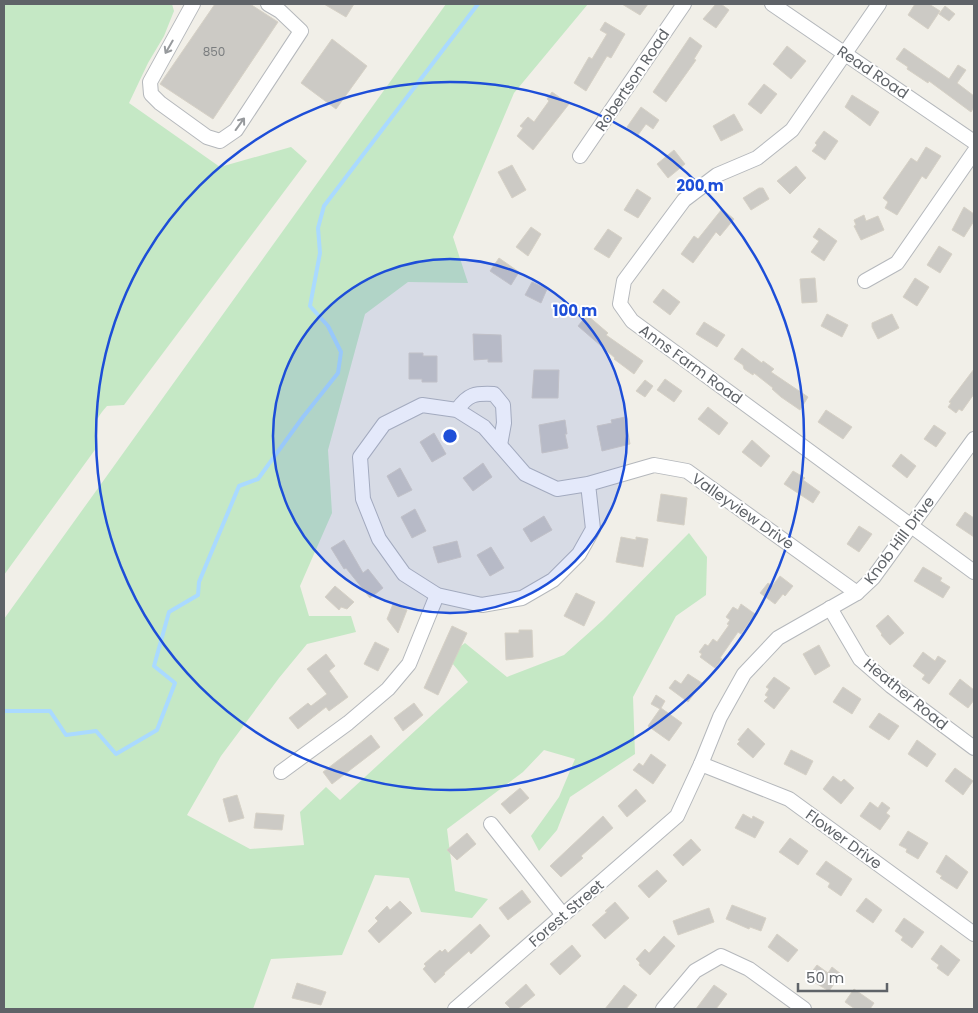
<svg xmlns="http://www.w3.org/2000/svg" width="978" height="1013" viewBox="0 0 978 1013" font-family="Poppins,sans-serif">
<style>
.green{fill:#c5e8c5}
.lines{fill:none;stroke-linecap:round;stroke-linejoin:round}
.stream{stroke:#aadaff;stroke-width:4}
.building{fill:#cccac5;stroke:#d6d1c6}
.minor-casing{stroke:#b5b8bc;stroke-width:16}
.minor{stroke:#fff;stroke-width:14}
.oneway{stroke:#979a9d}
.ring{fill:none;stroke:#1d4ed8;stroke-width:2.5}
.labels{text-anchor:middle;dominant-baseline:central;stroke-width:4;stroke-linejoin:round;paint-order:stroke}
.number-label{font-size:12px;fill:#7a7d7f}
.street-label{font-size:15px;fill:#5f6368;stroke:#fff}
.centre{fill:#1d4ed8;stroke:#fff;stroke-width:2.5}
.ring-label{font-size:15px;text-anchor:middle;font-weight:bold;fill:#1d4ed8;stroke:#fff;stroke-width:4;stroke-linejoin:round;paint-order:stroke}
</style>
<rect width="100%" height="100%" fill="#f1efe8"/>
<g class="green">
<path d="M4 4H172L174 11 164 36 148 63 129 103 220 167 291 147 307 161 124 405 107 406C94 420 93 428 97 447L4 575Z"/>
<polygon points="446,4 588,4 514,93 453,237 468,283 408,282 365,314 328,450 332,513 300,586 309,616 351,616 356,632 307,644 279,678 221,756 187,815 250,849 304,845 300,812 326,787 340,800 468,682 447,657 465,643 507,677 564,655 603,620 689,533 707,557 706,595 676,616 633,697 635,754 570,797 557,830 539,851 531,836 559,797 575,759 544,750 523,772 447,829 455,891 488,899 472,918 421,912 409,878 375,875 342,955 271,959 253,1009 4,1009 4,619"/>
</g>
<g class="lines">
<polyline class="stream" points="4,711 50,711 66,735 96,731 116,754 157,730 175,683 154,666 169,612 198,595 199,582 239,486 258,479 303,417 338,373 341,352 328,326 310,306 320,253 318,228 324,206 478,4"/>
</g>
<g class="building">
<polygon points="215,4 250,4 278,22 213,119 160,84"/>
<polygon points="324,4 354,4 346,17"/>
<polygon points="622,4 648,4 640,15"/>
<polygon points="716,4 721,4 729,10 716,28 703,19"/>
<polygon points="915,4 929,4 940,11 928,29 908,15"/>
<polygon points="945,6 955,14 949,21 939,14"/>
<polygon points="605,22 625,34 611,58 607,56 586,91 574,83 589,57 592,59 607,34 600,30"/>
<polygon points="690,37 702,46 694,59 696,60 666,102 653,92"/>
<polygon points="332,39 367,66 336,109 301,83"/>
<polygon points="787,46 806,61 791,79 773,64"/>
<polygon points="904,48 949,79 958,65 966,70 957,83 974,96 974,107 971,112 929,81 928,83 907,69 908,67 896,59"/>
<polygon points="764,84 777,94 761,114 748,104"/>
<polygon points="552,92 569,104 533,150 517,136 523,128 520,126 528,117 534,122 549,101 547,99"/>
<polygon points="852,95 879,112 870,126 845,107"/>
<polygon points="641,107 659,120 653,129 646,124 638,135 627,127"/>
<polygon points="734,114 743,130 721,141 713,126"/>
<polygon points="824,131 838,141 825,160 812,151 817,145 815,143"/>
<polygon points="926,147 941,156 926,179 922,176 897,215 885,208 888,202 883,198 911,158 917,162"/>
<polygon points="674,150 685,164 668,178 657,164"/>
<polygon points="512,165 526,190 512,198 498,172"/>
<polygon points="796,166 806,178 790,194 777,181"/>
<polygon points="759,188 763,188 769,199 751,210 743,198"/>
<polygon points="637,189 651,198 638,218 624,210"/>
<polygon points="964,207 974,214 974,221 964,237 952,230"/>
<polygon points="722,209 734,219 720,236 716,232 693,263 681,254 694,236 698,239"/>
<polygon points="864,215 866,221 878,216 884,230 861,240 854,226 856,225 854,220"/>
<polygon points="531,227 541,234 528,256 516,247"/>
<polygon points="819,228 837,241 824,261 811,252 819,241 813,237"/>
<polygon points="608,229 622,238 609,258 594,249"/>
<polygon points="939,246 952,254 940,273 927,265"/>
<polygon points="499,258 519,272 511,285 490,271"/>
<polygon points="815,278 817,302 802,303 800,279"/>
<polygon points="915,278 929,287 917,306 903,297"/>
<polygon points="532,282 547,289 541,303 525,295"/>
<polygon points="663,289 680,302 670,315 653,302"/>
<polygon points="827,314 848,325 842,337 821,326"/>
<polygon points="892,314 899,328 878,339 872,327 872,323"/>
<polygon points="587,315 608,333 606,335 643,361 634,374 614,359 615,358 578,326"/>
<polygon points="704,322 725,335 717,347 696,334"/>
<polygon points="473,334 501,335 502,362 488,362 488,359 474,360"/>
<polygon points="742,348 762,363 763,361 774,369 771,372 808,397 800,410 781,397 772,389 773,388 754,373 753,375 744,369 743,365 734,359"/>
<polygon points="409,353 423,353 423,356 437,356 437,382 422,382 422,379 409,379"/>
<polygon points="974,369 974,394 962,411 959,409 956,413 948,407 951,403 949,402"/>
<polygon points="534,370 559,370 558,398 532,398"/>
<polygon points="665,379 682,391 674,402 657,390"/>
<polygon points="645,380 653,386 645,397 636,391"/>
<polygon points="708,407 728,423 719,435 698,419"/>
<polygon points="826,410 852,427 843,439 818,422"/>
<polygon points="625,417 630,444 602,451 597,426 612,423 611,420"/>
<polygon points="565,420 567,434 565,434 568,448 542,453 539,425"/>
<polygon points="934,425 946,433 936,447 924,439"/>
<polygon points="434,433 446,454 432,462 420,442"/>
<polygon points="752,440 770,456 761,467 742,452"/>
<polygon points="901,454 916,466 907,478 892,466"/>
<polygon points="483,463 492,477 473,491 463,478"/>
<polygon points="400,468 412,490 398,497 387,476"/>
<polygon points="793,471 805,478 803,480 820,492 813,503 784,484"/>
<polygon points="661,494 687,498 684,525 657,521"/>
<polygon points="415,509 426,531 412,538 401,517"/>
<polygon points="965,512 974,518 974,537 956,525"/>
<polygon points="544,516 552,530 531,542 523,529"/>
<polygon points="859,526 872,534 859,552 847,544"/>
<polygon points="621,537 636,540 636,537 648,539 643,567 616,562"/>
<polygon points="344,540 363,573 368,569 383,588 370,598 346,568 344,569 331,548"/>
<polygon points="457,541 461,557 438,563 433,547"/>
<polygon points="491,547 504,568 490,576 477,555"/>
<polygon points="923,567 942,578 940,581 950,587 943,598 914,581"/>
<polygon points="780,576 793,586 785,596 783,594 775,604 760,593 768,583 772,586"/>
<polygon points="335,586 354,602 347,609 341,607 339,610 325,597"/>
<polygon points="576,593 595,602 584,626 564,616"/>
<polygon points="393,604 407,610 398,633 387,619"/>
<polygon points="741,604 755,614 741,634 738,632 720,658 722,659 715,668 700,657 702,654 699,652 705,644 708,646 713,639 717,642 729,625 727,624 730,620 726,617 733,607 738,610"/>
<polygon points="888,615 904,633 890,645 881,635 882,634 876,626"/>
<polygon points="452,626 467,633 438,695 424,688"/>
<polygon points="519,630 532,630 533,657 506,660 505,633 519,633"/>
<polygon points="375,642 389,649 378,671 364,664"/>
<polygon points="819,645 830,666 815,675 803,654"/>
<polygon points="923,652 935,661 938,656 946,661 929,684 922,679 925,675 913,666"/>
<polygon points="326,654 335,666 329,671 348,697 329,711 326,707 298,729 289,718 308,703 311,706 327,694 307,669"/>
<polygon points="688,674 702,683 688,702 669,688 675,680 681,684"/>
<polygon points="774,677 790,688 774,709 764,701 768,697 765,695 769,689 766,687"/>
<polygon points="960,679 974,690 974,700 968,708 949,694"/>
<polygon points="843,687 861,699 852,714 833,702"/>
<polygon points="656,695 665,701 661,708 682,723 669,741 648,726 660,709 651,704"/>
<polygon points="414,703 423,715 403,731 394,718"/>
<polygon points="879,713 899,726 889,740 869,727"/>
<polygon points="748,728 765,744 753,758 737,744 740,741 738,740"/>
<polygon points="371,735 380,747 332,784 323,772"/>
<polygon points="917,740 936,754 927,767 908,754"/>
<polygon points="791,750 813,761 806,775 784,764"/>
<polygon points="651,754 666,765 653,784 633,770 639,763 643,766"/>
<polygon points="955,768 973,781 963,795 945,781"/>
<polygon points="833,776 841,782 844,779 854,788 841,804 823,789"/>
<polygon points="520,788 529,798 510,814 501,804"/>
<polygon points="636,789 646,801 627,817 618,806"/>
<polygon points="237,795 244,818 229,822 223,799"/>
<polygon points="870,802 878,808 882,802 890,808 886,813 890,816 880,830 860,816"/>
<polygon points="256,813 284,815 282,830 254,828"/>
<polygon points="743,814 752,819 753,816 764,822 755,838 735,828"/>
<polygon points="603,816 613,828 581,856 583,858 561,877 550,866"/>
<polygon points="908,831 928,843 918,859 906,852 907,849 899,845"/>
<polygon points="467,833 476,844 457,860 447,850"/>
<polygon points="790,838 808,851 798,865 779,852"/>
<polygon points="691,839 701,850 683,866 673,855"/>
<polygon points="946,855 968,872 957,889 940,878 942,876 936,872"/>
<polygon points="826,861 852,879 841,896 828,887 830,883 816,874"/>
<polygon points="657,870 667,881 649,898 638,886"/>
<polygon points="522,890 531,902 508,920 499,908"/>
<polygon points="866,898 882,910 873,923 856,911"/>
<polygon points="400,901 412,913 379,943 368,931 378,921 375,918 387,906 390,910"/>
<polygon points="615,902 629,918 605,939 592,925 607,912 605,911"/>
<polygon points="732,905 766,918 761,931 750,927 749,929 726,919"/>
<polygon points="709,908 714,922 678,935 673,921"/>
<polygon points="904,918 924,932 912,948 901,940 903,937 895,931"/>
<polygon points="480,924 490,936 471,954 469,951 444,973 445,974 435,983 423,969 426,966 424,964 440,950 442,952 445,949 448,953"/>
<polygon points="777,934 798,950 788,962 768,947"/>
<polygon points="664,936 675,946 650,975 639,965 640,963 636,959 645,949 649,953"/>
<polygon points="572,945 581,956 560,975 550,964"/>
<polygon points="941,945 960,960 948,976 937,968 939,965 931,959"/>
<polygon points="817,965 828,973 832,967 841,974 829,991 807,978"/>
<polygon points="297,983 326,992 321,1005 292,998"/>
<polygon points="526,984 535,995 518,1009 511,1009 505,1003"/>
<polygon points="624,985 637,995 626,1009 605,1009"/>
<polygon points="714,985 727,994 716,1009 696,1009"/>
<polygon points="854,989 874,1003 870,1009 855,1009 845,1002"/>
</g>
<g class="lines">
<defs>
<g id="minor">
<polyline points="193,4 150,82 151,94 160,103 207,137 220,141 236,130 301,31 280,11 268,4"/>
<polyline points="772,4 974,142"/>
<polyline points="879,4 792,130 757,158 717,175 684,200 624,281 620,304 632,321 974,572"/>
<polyline points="580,156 684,4"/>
<polyline points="865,281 897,263 974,152"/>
<path d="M457 410C468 394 475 393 494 394L503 405 504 423 500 445"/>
<polyline points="588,484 593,529 579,554 553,580 522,598 482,605 437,595 404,574 379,539 363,499 360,457 384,424 422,405 457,410 484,427 525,474 557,489 588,484 654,465 687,471 857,593"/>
<polyline points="830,608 860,659 891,686 974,748"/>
<polyline points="701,764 789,799 974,934"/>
<polyline points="281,772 348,723 388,689 409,664 437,595"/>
<polyline points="491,824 563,915"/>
<polyline points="455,1009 677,816 701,764 720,717 744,674 778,638 857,593 873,578 974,439"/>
<polyline points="663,1009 695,971 721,956 749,969 804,1009"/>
</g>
</defs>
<use href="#minor" class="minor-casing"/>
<use href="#minor" class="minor"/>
</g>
<defs><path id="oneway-shaft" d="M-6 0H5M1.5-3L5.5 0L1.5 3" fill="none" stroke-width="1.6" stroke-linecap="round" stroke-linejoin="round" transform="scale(1.25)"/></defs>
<g class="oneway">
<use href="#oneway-shaft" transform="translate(169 47) rotate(120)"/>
<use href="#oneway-shaft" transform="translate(240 124) rotate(-54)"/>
</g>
<circle cx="450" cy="436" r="177" fill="#1d4ed8" fill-opacity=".12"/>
<g class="ring">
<circle cx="450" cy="436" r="177"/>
<circle cx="450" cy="436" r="354"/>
</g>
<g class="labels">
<g class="number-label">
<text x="214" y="51">850</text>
</g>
<g class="street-label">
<text transform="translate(873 72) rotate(34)">Read Road</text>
<text transform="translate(632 80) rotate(-56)">Robertson Road</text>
<text transform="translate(691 364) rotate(36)">Anns Farm Road</text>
<text transform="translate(743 511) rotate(35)">Valleyview Drive</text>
<text transform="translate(899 540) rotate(-53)">Knob Hill Drive</text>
<text transform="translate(906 694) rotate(39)">Heather Road</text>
<text transform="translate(844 839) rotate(36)">Flower Drive</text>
<text transform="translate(566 913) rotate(-41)">Forest Street</text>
</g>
</g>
<circle cx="450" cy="436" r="8" class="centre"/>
<g class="ring-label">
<text x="700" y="191">200 m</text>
<text x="575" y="316">100 m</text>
</g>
<rect width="978" height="1013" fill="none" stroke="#5f6368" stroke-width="10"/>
<path d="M798 983v8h89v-8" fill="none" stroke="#5f6368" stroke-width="2.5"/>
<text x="806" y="983" font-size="15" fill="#5f6368" stroke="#ffffff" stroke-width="4" paint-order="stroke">50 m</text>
</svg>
